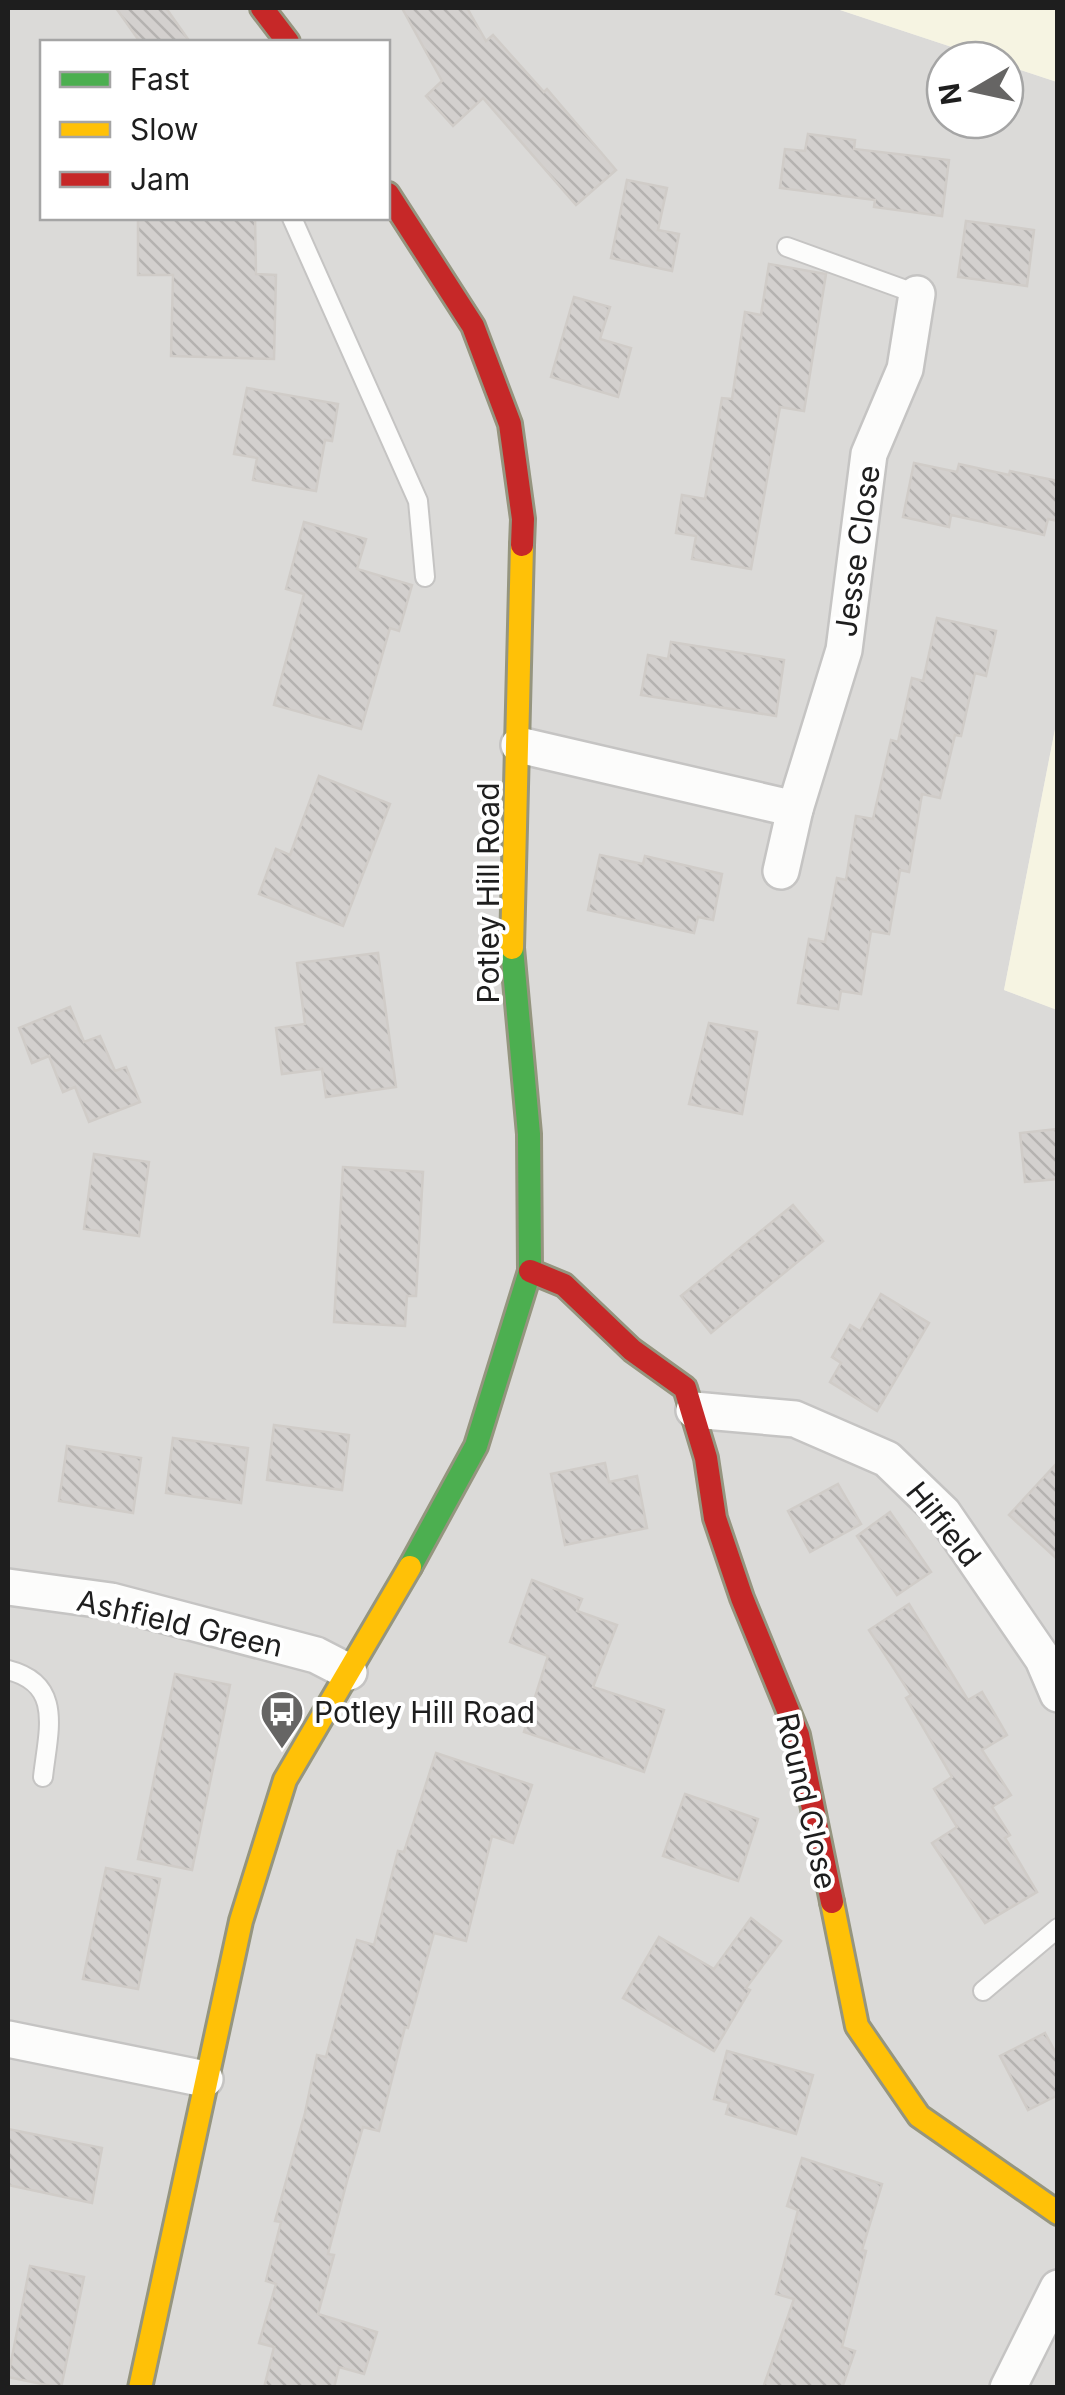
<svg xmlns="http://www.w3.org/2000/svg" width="1065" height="2395" viewBox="0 0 1065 2395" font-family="Inter,sans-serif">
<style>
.residential{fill:#dbdad8;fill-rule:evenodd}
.education{fill:#f6f4e2}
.building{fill:url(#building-back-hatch);stroke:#d0ccc8;stroke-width:2.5}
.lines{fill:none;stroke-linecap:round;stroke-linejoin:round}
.lane-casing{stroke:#c5c4c3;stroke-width:22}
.street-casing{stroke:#c5c4c3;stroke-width:40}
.fast-casing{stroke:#95957f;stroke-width:28}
.slow-casing{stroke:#95957f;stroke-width:28}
.jam-casing{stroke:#95957f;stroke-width:28}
.lane{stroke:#fcfcfb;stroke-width:18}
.street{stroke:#fcfcfb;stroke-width:35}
.fast{stroke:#4caf50;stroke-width:22}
.slow{stroke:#ffc107;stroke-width:22}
.jam{stroke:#c62828;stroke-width:22}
.labels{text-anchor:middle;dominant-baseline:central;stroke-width:8;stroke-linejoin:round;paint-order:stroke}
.street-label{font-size:30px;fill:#1e1e1e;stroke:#fff}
.poi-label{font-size:30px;fill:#1e1e1e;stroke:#fff;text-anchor:start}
</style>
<defs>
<pattern id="building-back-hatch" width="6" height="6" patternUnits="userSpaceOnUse" patternTransform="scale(2.5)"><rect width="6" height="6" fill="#d3d0ce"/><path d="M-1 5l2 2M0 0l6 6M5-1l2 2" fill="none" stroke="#b5b2b0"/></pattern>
</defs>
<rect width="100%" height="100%" fill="#eceae7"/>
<path class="residential" d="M8 8H834L991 60H945V120H1005V65L1057 82V719L1004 990 1058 1010 1057 2387 8 2388ZM42 42H388V218H42Z"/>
<g class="education">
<polygon points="834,8 1057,8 1057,82 1005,65 1005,60 991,60"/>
<polygon points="1057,719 1057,1010 1004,990"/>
</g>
<g class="building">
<polygon points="116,8 166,8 190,42 140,42"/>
<polygon points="402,8 467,8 486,41 493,35 544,92 547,89 616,170 576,205 483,98 453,126 426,96 442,81"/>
<polygon points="808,134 855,140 854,149 949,160 942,216 874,207 875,200 780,188 785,149 805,151"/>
<polygon points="627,180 667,188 658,230 679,234 672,271 611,258"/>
<polygon points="138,218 255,218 256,274 276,275 274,359 171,356 173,275 138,275"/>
<polygon points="966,221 1034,230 1027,286 958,277"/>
<polygon points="769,264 826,274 804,411 780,407 751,569 692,559 696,536 676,533 682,495 705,499 722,398 732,399 745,312 761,315"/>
<polygon points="574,297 610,307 600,339 631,348 618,397 551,377"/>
<polygon points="247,388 338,404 332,441 325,440 316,491 253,480 257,458 234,454"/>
<polygon points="914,463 957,472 959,464 1009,475 1010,471 1058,481 1058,521 1048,519 1044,535 951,515 949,527 903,517"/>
<polygon points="304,522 366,539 357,569 412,585 399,631 390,628 361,729 274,705 304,594 286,589"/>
<polygon points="937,618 996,631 986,676 975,673 961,736 955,735 940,798 922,794 909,872 900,870 889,934 871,931 861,994 841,991 838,1009 798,1003 809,939 825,942 837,878 846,880 856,816 873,819 891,740 898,742 912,678 923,681"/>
<polygon points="671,642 784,660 776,716 641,695 648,655 668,659"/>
<polygon points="319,776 390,804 343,926 259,894 276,849 290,855"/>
<polygon points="600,855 643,864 645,856 722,874 713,920 698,917 694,933 588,910"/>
<polygon points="378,953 396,1087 326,1097 322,1069 282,1074 276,1028 305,1024 297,963"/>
<polygon points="70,1007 84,1042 100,1036 115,1071 126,1067 140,1102 89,1122 75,1087 63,1092 49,1056 32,1063 19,1028"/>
<polygon points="709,1023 757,1032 742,1114 689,1104"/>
<polygon points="1058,1129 1058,1179 1025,1182 1020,1133"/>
<polygon points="94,1154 149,1162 139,1236 84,1229"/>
<polygon points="343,1167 423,1172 416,1296 407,1296 405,1326 334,1322"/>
<polygon points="793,1205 823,1241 711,1333 681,1296"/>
<polygon points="881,1294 929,1323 877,1411 830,1382 841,1363 832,1357 850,1325 860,1331"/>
<polygon points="274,1425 349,1435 342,1490 267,1480"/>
<polygon points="173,1438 248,1448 241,1503 166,1493"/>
<polygon points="67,1446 141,1458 133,1513 59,1501"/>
<polygon points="1058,1462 1058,1560 1009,1515"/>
<polygon points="605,1463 609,1482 637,1476 647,1528 565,1545 551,1474"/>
<polygon points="838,1484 861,1524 810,1552 788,1511"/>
<polygon points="890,1512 931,1572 897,1595 857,1536"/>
<polygon points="532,1580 582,1599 577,1611 617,1625 593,1687 664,1710 644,1772 524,1732 548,1656 510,1642"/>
<polygon points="909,1604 968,1700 982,1692 1007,1735 982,1750 1011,1795 992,1807 1010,1835 1005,1838 1037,1892 985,1923 932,1843 957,1827 934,1789 952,1777 906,1698 911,1695 869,1630"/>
<polygon points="175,1674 230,1685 192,1870 138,1859"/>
<polygon points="436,1753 532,1785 513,1843 492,1836 466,1941 434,1933 408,2028 405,2027 379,2131 363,2127 347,2181 328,2254 334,2255 318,2314 377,2332 364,2374 339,2367 334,2388 264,2388 274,2347 259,2343 276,2284 266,2281 281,2222 275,2221 305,2113 317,2055 326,2057 357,1940 374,1945 398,1851 404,1852"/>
<polygon points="685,1794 758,1819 738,1881 663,1856"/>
<polygon points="106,1868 160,1879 138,1989 83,1979"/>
<polygon points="751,1918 781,1941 746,1988 750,1990 714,2051 623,1998 659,1937 714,1969"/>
<polygon points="1045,2033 1058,2057 1058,2095 1028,2110 1000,2056"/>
<polygon points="727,2051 813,2075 796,2134 726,2114 729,2103 714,2099"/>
<polygon points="8,2129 102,2148 92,2203 8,2185"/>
<polygon points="802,2158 882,2184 862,2250 866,2251 842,2347 855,2351 842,2388 763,2388 794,2299 776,2294 798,2210 787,2206"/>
<polygon points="30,2266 84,2277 61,2388 8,2377"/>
</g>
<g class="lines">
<defs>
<g id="lane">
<polyline points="292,218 418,501 425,577"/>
<polyline points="787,247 917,294"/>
<path d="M8 1670C64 1684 48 1731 43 1777"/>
<polyline points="983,1991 1058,1928"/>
</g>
<g id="street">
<polyline points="519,745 795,809 844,650 869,454 905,369 917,294"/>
<polyline points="781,871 795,809"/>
<polyline points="694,1410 795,1419 887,1459 943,1513 1043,1659 1058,1694"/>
<polyline points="8,1587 111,1601 316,1655 349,1672"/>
<polyline points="8,2039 205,2079"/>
<polyline points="1008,2388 1058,2288"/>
</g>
<polyline id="fast" points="410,1567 476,1446 530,1271 529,1134 512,948"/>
<g id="slow">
<polyline points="512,948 522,545"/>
<polyline points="832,1902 857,2026 919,2116 1058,2213"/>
<polyline points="140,2388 241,1921 285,1780 410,1567"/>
</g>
<g id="jam">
<polyline points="262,8 288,42"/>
<polyline points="388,194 473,326 510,424 523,519 522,545"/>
<polyline points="530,1271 564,1285 632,1350 685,1388 706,1458 715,1518 742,1598 798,1735 832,1902"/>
</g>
</defs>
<use href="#lane" class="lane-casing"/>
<use href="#street" class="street-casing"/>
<use href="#fast" class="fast-casing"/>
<use href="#slow" class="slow-casing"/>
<use href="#jam" class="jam-casing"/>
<use href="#lane" class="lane"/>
<use href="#street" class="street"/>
<use href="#fast" class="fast"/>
<use href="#slow" class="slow"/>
<use href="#jam" class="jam"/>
</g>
<defs>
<symbol id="bus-pin" viewBox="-11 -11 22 30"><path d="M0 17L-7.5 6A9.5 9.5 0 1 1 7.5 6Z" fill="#666564" stroke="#fff"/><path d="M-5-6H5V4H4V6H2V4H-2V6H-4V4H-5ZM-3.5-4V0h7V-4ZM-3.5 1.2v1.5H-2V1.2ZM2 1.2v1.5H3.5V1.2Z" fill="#fff"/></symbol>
</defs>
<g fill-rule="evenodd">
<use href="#bus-pin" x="257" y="1687" width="50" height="68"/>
</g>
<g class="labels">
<g class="street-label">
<text transform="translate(857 551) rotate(-82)">Jesse Close</text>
<text transform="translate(488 893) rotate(-90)">Potley Hill Road</text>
<text transform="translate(944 1524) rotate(51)">Hilfield</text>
<text transform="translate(180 1623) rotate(13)">Ashfield Green</text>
<text transform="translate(807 1801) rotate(77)">Round Close</text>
</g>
<g class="poi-label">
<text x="314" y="1712">Potley Hill Road</text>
</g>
</g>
<rect width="1065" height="2395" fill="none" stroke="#1e1e1e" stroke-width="20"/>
<rect x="40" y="40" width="350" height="180" fill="#ffffff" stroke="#a5a5a5" stroke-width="2.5"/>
<rect x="60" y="72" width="50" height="15" fill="#4caf50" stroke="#a5a5a5" stroke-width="2.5"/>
<text x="130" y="90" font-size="30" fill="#1e1e1e">Fast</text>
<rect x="60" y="122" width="50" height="15" fill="#ffc107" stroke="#a5a5a5" stroke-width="2.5"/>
<text x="130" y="140" font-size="30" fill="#1e1e1e">Slow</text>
<rect x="60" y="172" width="50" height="15" fill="#c62828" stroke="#a5a5a5" stroke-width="2.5"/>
<text x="130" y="190" font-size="30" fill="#1e1e1e">Jam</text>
<g transform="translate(975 90) rotate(261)"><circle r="48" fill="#ffffff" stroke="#a5a5a5" stroke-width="2.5"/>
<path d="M0-8L18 38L0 25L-18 38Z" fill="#666564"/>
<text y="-15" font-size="28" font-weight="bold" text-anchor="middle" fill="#1e1e1e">N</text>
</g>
</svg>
